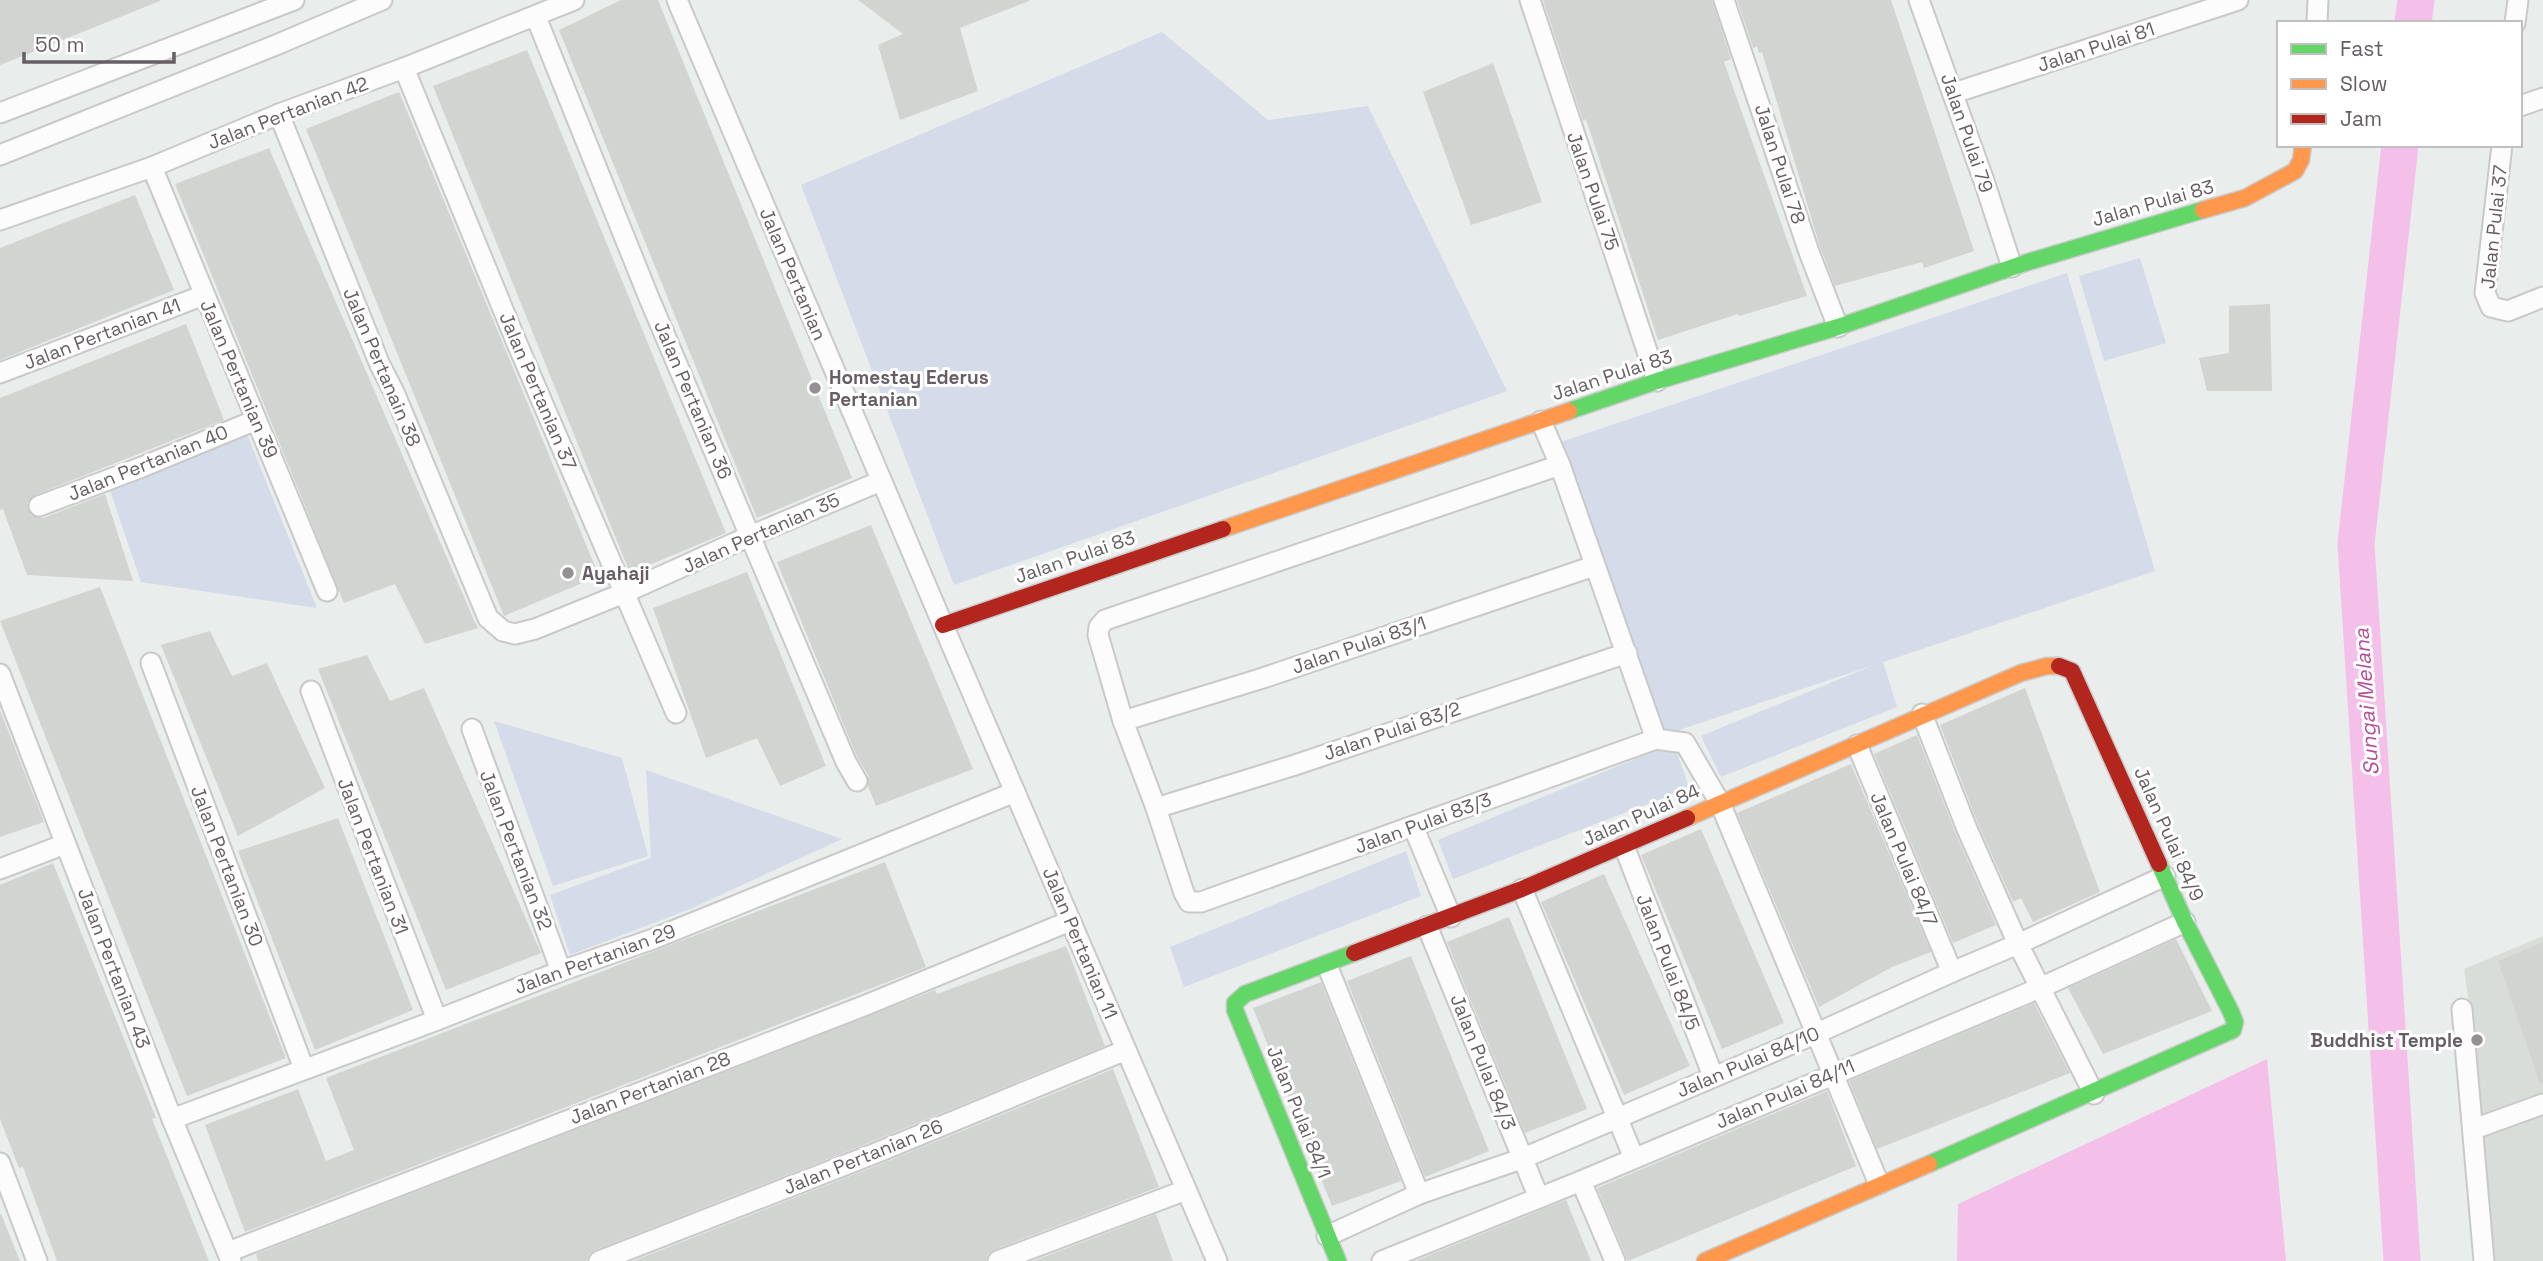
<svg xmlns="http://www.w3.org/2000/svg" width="2543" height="1261" viewBox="0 0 2543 1261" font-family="'Space Grotesk',sans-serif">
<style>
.industrial{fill:#d9ddda}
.green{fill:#d5dbe8}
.water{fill:#f4c0ea}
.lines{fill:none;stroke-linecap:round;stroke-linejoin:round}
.river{stroke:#f4c0ea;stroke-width:37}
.building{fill:#d2d4d2}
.street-casing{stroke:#c9c9ca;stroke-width:23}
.fast-casing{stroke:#cacaca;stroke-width:19}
.slow-casing{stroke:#cacaca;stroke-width:19}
.jam-casing{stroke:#cacaca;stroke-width:19}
.street{stroke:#fcfcfc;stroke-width:19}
.fast{stroke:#63d668;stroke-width:16}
.slow{stroke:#ff974d;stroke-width:16}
.jam{stroke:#b3261e;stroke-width:16}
.poi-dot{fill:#949093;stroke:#fff;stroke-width:2.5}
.labels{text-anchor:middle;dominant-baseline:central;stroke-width:6;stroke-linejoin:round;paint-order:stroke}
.street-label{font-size:19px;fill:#665e64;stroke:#fff}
.poi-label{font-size:19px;font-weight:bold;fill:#665e64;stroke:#fff;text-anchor:start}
.water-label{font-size:21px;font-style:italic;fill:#b44d98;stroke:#fff}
</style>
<rect width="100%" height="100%" fill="#e9edeb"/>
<polygon class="industrial" points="2543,936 2543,1261 2490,1261 2470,1011 2464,969"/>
<g class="green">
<polygon points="1162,32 1268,120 1368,106 1507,391 954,585 801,185"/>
<polygon points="2140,258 2166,343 2104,361 2079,276"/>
<polygon points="2067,273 2155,571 1883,662 1897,707 1721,777 1701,736 1874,665 1658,737 1558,443"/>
<polygon points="247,434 317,608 141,582 109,487"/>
<polygon points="494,721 622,758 648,856 553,886"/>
<polygon points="1674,743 1689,788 1453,879 1438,840"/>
<polygon points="646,770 842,839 690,909 570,955 550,895 651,858"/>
<polygon points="1406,851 1421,896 1184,987 1170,947"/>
</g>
<polygon class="water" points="2267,1059 2286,1261 1957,1261 1958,1204"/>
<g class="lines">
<g class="river">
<polyline points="2413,23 2416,0"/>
<polyline points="2400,145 2356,544 2402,1261"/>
</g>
</g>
<g class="building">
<polygon points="0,0 160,0 160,1 0,65"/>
<polygon points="621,0 658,0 852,478 757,518 559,30"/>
<polygon points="858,0 1029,0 1029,1 960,28 978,91 900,120 878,45 903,34"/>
<polygon points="1543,0 1712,0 1731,59 1724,62 1807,296 1739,316 1738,314 1658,340 1586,119 1583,121"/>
<polygon points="1737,0 1891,0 1974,251 1924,268 1922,262 1835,286 1820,247 1762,52 1759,53 1757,46 1753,48"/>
<polygon points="527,50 726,533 630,573 433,86"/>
<polygon points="1493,63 1542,202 1471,225 1423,92"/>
<polygon points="399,92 599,576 504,616 306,129"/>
<polygon points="269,148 474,620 478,628 425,644 395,584 344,603 175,184"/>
<polygon points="135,195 174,290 0,360 0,248"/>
<polygon points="2270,304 2272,391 2207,391 2199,358 2229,353 2229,306"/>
<polygon points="186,324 224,420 35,495 27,503 31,515 43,518 105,494 133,581 27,575 3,509 0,510 0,398"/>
<polygon points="871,525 973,769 876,806 868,786 868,775 857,757 838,711 777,562"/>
<polygon points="747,572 826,766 780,786 757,738 706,758 653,608"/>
<polygon points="100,587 286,1058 187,1096 0,621"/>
<polygon points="210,631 232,676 267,663 325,788 238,836 161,645"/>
<polygon points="367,655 390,701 424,688 541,953 446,990 318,669"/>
<polygon points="2025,688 2100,892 2033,922 2021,898 2013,902 1978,824 1940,725"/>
<polygon points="0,710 44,822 0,837"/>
<polygon points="1917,735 1956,834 1996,925 1953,943 1874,754"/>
<polygon points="1851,764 1931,952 1892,967 1819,1007 1737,813"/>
<polygon points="338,818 413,1010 315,1050 238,851"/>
<polygon points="1701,829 1784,1023 1722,1049 1641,855"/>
<polygon points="885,862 926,967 245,1232 205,1125 298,1089 326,1161 354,1150 326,1078"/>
<polygon points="53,863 156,1118 152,1119 209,1261 57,1261 23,1167 19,1168 0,1119 0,885"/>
<polygon points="1604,874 1690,1066 1624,1095 1541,902"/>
<polygon points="1509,917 1587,1109 1525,1133 1447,942"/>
<polygon points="2176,939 2212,1011 2103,1054 2068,988"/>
<polygon points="2543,942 2543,1083 2540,1084 2498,961"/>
<polygon points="1066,946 1105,1046 871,1142 595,1250 589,1254 587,1261 258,1261 256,1254 935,990 937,994"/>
<polygon points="1411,956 1489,1151 1425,1177 1347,981"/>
<polygon points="1321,982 1401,1181 1332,1206 1253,1008"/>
<polygon points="2034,1003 2070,1073 1877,1149 1849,1081"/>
<polygon points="1113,1069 1159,1187 994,1250 988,1254 986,1261 633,1261 881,1164"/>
<polygon points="1827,1091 1856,1166 1628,1261 1597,1188"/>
<polygon points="1566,1200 1591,1261 1415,1261 1543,1209"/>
<polygon points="0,1214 1,1214 20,1261 0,1261"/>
<polygon points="1156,1214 1173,1261 1033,1261"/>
</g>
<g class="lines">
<defs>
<g id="street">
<polyline points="677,0 943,625 1217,1261"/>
<polyline points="1530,0 1657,381"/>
<polyline points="1724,0 1809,252 1838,327"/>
<polyline points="1919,0 1984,181 2012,267"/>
<polyline points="536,17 649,298 846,762 857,781"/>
<polyline points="2317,23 2318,0"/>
<polyline points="2515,23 2518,0"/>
<polyline points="404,68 516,341 676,713"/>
<polyline points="1954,93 2238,0"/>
<polyline points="2520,106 2543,98"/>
<polyline points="0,113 294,0"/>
<polyline points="279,114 380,365 394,392 488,618 503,631 515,634 535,629 624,593 750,536 881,481"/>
<polyline points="2502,145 2485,293 2491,307 2508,311 2543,297"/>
<polyline points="0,155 276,45 382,0"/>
<polyline points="152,167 327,591"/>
<polyline points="0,220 152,167 279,114 404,68 574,0"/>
<polyline points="0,373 204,295"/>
<polyline points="1541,421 1560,465 1656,739"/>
<polyline points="1560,465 1105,620 1099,627 1098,635 1123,721 1156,808 1184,893 1189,902 1201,902 1656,739 1685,743 1720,803 1879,1184"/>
<polyline points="39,506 142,467 256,420"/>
<polyline points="151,663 304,1069"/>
<polyline points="0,674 172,1119 231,1261"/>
<polyline points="311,691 437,1020"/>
<polyline points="1922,714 1967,829 2018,944 2094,1094"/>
<polyline points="1123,721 1263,678 1594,566"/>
<polyline points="472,729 561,971"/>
<polyline points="1857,745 1952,972"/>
<polyline points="1156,808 1295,765 1627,653"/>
<polyline points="1413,826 1451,917"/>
<polyline points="1624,846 1713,1076"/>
<polyline points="0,869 65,844"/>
<polyline points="1522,889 1634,1158"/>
<polyline points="1427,926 1539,1198"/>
<polyline points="1327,965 1419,1194"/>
<polyline points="2462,1009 2484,1261"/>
<polyline points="172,1119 437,1020 561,971 653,939 1015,792"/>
<polyline points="2474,1129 2543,1104"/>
<polyline points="0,1163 37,1261"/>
<polyline points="1581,1181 1615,1261"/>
<polyline points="1327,1236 1419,1194 1521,1159 1815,1034 1952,972 2018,944 2165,876"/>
<polyline points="228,1252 866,1005 1070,921"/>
<polyline points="599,1261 876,1153 1126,1050"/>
<polyline points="998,1261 1186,1190"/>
<polyline points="1382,1261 1581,1181 2042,987 2185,922"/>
</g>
<g id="fast">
<polyline points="1569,411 1657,381 1838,327 2028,262 2203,210"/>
<polyline points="1929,1164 2233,1030 2235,1022 2231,1012 2185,922 2159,864"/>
<polyline points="1338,1261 1235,1010 1235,1003 1245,994 1354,953"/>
</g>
<g id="slow">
<polyline points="2203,210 2245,198 2295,171 2301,160 2303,145"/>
<polyline points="1223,529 1569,411"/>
<polyline points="1687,818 2021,673 2047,666 2059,666"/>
<polyline points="1705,1261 1929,1164"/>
</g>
<g id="jam">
<polyline points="943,625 1223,529"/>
<polyline points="2059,666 2072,671 2159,864"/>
<polyline points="1354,953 1522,889 1687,818"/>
</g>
</defs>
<use href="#street" class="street-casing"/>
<use href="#fast" class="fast-casing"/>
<use href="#slow" class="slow-casing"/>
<use href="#jam" class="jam-casing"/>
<use href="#street" class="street"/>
<use href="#fast" class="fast"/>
<use href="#slow" class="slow"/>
<use href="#jam" class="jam"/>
</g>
<g class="poi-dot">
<circle cx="815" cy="388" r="7"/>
<circle cx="568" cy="573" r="7"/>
<circle cx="2477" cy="1040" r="7"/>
</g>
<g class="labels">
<g class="street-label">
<text transform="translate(2096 47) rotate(-18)">Jalan Pulai 81</text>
<text transform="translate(288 113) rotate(-21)">Jalan Pertanian 42</text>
<text transform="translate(1967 133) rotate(71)">Jalan Pulai 79</text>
<text transform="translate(1780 164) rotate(72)">Jalan Pulai 78</text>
<text transform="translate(1593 191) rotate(71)">Jalan Pulai 75</text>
<text transform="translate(2153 203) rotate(-16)">Jalan Pulai 83</text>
<text transform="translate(2494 227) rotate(-84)">Jalan Pulai 37</text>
<text transform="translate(793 274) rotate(67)">Jalan Pertanian</text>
<text transform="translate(102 334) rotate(-21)">Jalan Pertanian 41</text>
<text transform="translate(382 367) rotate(67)">Jalan Pertanain 38</text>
<text transform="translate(1612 375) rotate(-18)">Jalan Pulai 83</text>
<text transform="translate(239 379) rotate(67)">Jalan Pertanian 39</text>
<text transform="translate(538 391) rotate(67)">Jalan Pertanian 37</text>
<text transform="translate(693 400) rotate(67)">Jalan Pertanian 36</text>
<text transform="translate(148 463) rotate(-22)">Jalan Pertanian 40</text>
<text transform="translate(761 533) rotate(-24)">Jalan Pertanian 35</text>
<text transform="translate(1075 557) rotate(-19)">Jalan Pulai 83</text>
<text transform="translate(1359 645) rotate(-19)">Jalan Pulai 83/1</text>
<text transform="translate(1392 731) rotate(-19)">Jalan Pulai 83/2</text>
<text transform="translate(1641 815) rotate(-24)">Jalan Pulai 84</text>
<text transform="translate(1423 823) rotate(-20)">Jalan Pulai 83/3</text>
<text transform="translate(2169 834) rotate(66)">Jalan Pulai 84/9</text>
<text transform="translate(516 850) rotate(69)">Jalan Pertanian 32</text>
<text transform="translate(373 856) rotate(69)">Jalan Pertanian 31</text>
<text transform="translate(1904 859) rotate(67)">Jalan Pulai 84/7</text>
<text transform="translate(227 866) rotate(69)">Jalan Pertanian 30</text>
<text transform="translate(1080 943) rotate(67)">Jalan Pertanian 11</text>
<text transform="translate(595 959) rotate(-20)">Jalan Pertanian 29</text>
<text transform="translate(1668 962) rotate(69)">Jalan Pulai 84/5</text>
<text transform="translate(114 968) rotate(69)">Jalan Pertanian 43</text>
<text transform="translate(1483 1062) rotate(68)">Jalan Pulai 84/3</text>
<text transform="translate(1748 1062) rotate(-23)">Jalan Pulai 84/10</text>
<text transform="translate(650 1088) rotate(-21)">Jalan Pertanian 28</text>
<text transform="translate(1785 1094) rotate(-23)">Jalan Pulai 84/11</text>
<text transform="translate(1299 1112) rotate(68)">Jalan Pulai 84/1</text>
<text transform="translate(863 1157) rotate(-22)">Jalan Pertanian 26</text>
</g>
<g class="poi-label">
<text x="829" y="377">Homestay Ederus<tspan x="829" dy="22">Pertanian</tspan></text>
<text x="582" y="573">Ayahaji</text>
<text x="2463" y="1040" text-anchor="end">Buddhist Temple</text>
</g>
<g class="water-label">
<text transform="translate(2366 702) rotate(-94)">Sungai Melana</text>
</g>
</g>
<rect x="2277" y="21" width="245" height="126" fill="#ffffff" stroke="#c2bfc1" stroke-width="2"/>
<rect x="2291" y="44" width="35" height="10" fill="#63d668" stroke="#c2bfc1" stroke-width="2"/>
<text x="2340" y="56" font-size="21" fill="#665e64">Fast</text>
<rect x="2291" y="79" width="35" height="10" fill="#ff974d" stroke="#c2bfc1" stroke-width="2"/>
<text x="2340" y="91" font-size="21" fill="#665e64">Slow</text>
<rect x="2291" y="114" width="35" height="10" fill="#b3261e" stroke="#c2bfc1" stroke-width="2"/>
<text x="2340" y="126" font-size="21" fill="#665e64">Jam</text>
<path d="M24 52v10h150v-10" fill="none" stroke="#665e64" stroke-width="3.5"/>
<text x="35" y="52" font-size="21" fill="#665e64" stroke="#ffffff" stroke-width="5" paint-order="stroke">50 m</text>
</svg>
